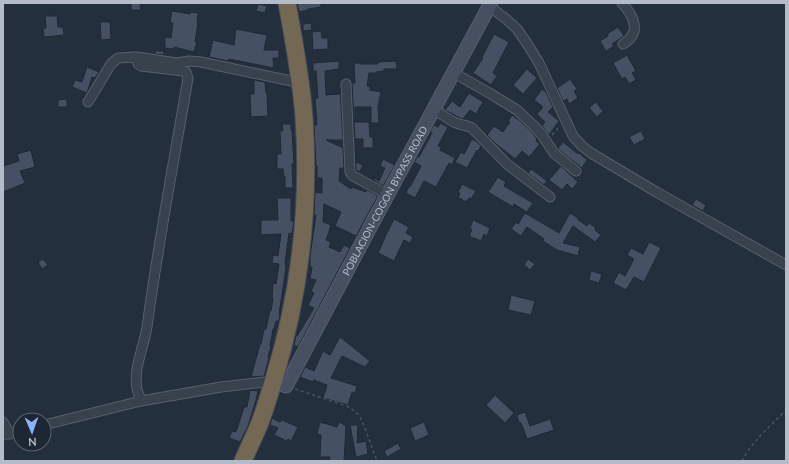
<svg xmlns="http://www.w3.org/2000/svg" width="789" height="464" viewBox="0 0 789 464" font-family="Lato,sans-serif">
<style>
.building{fill:#455162;stroke:#1f2835}
.lines{fill:none;stroke-linecap:round;stroke-linejoin:round}
.street-casing{stroke:#565f6c;stroke-width:11}
.secondary-casing{stroke:#565f6c;stroke-width:15}
.highway-casing{stroke:#434c59;stroke-width:19}
.path{stroke:#44595c;stroke-width:1.5;stroke-dasharray:3 3;stroke-linecap:butt}
.street{stroke:#38414e;stroke-width:9}
.secondary{stroke:#465061;stroke-width:13}
.highway{stroke:#746855;stroke-width:17}
.labels{text-anchor:middle;dominant-baseline:central;stroke-width:3;stroke-linejoin:round;paint-order:stroke}
.street-label{font-size:10px;fill:#b4bcc9;stroke:#1d2633}
</style>
<rect width="100%" height="100%" fill="#242f3e"/>
<g class="building">
<polygon points="131,3 140,3 141,10 131,10"/>
<polygon points="297,3 321,3 321,7 308,9 308,10 299,12"/>
<polygon points="258,4 267,6 265,13 256,11"/>
<polygon points="172,11 190,14 190,12 198,13 197,23 198,23 195,42 197,42 194,52 174,47 174,49 165,48 165,37 171,38 173,23 170,23"/>
<polygon points="45,16 57,16 58,27 63,27 64,35 44,37 43,29 46,28"/>
<polygon points="100,22 110,22 111,39 101,40"/>
<polygon points="311,23 312,30 303,31 303,24"/>
<polygon points="618,27 624,36 612,44 614,46 606,51 600,41 608,36 607,34"/>
<polygon points="236,29 267,35 264,50 279,50 279,58 273,58 274,68 229,59 228,61 209,57 213,40 234,45"/>
<polygon points="321,31 322,38 328,38 328,49 313,50 312,32"/>
<polygon points="494,34 509,42 493,73 497,76 491,85 473,73 483,58 482,57"/>
<polygon points="155,51 164,51 164,55 155,54"/>
<polygon points="627,55 636,71 632,73 636,80 629,84 625,77 622,79 613,63"/>
<polygon points="339,61 339,69 325,71 326,95 340,94 340,89 343,140 326,140 343,148 344,168 340,168 339,181 351,189 352,187 366,192 367,190 378,196 356,236 335,226 341,212 324,204 323,222 331,225 326,240 331,242 329,247 340,252 344,245 350,248 298,347 294,345 296,336 297,336 314,308 308,305 314,293 311,291 316,280 310,279 312,267 310,267 310,256 316,215 314,215 315,192 322,193 322,178 317,178 317,166 316,166 314,125 317,125 315,98 318,98 316,71 313,71 313,63"/>
<polygon points="396,61 397,69 384,69 384,71 376,72 376,73 369,73 367,86 370,86 370,90 381,92 378,107 379,123 371,123 371,107 355,107 355,122 369,122 370,137 373,137 373,148 363,148 363,139 355,139 352,83 355,83 354,63 360,63 360,64 378,64 378,62"/>
<polygon points="87,67 99,72 95,78 92,77 87,93 72,87 75,80 82,82"/>
<polygon points="527,69 537,78 523,94 513,85"/>
<polygon points="570,79 577,89 574,91 578,98 569,104 567,99 563,101 557,88"/>
<polygon points="254,80 265,82 266,93 267,93 268,116 251,117 250,94 254,94"/>
<polygon points="542,89 546,92 553,107 548,112 559,121 549,135 542,126 545,122 537,114 543,107 534,100"/>
<polygon points="469,93 483,102 476,114 470,110 463,119 456,116 445,110 452,101 460,107"/>
<polygon points="67,99 67,107 58,107 58,100"/>
<polygon points="596,102 603,111 597,117 589,108"/>
<polygon points="512,115 520,121 533,133 537,139 536,141 540,144 529,157 522,151 515,159 495,143 487,135 494,126 503,132 510,122 508,121"/>
<polygon points="440,123 448,127 438,146 441,147 440,150 455,158 452,165 449,163 436,187 424,181 415,198 406,193 409,186 410,187 421,166 414,162 418,156 419,157 432,133 430,132 434,125 438,127"/>
<polygon points="282,124 291,124 291,130 292,130 294,163 292,164 293,188 285,188 285,177 284,177 283,169 277,169 277,154 281,154 280,131 283,131"/>
<polygon points="641,131 645,139 634,145 629,137"/>
<polygon points="472,139 477,142 481,146 478,151 477,150 467,168 455,162 461,152 464,154"/>
<polygon points="563,142 578,154 579,153 587,160 582,168 558,149 558,148"/>
<polygon points="31,150 35,167 20,171 25,183 3,192 3,166 19,161 17,154"/>
<polygon points="383,159 395,165 383,186 372,179 373,176 373,180 374,178 379,181 385,168 380,166"/>
<polygon points="356,162 363,165 360,172 356,170"/>
<polygon points="561,166 578,182 572,189 567,184 562,190 549,180"/>
<polygon points="531,169 547,181 544,185 528,173"/>
<polygon points="498,177 506,182 504,186 533,203 527,212 514,204 513,207 488,192"/>
<polygon points="462,184 476,191 471,199 469,198 466,202 458,197 460,193 458,192"/>
<polygon points="277,198 291,198 291,221 294,221 292,234 289,233 285,263 286,268 279,314 280,314 279,321 276,321 274,329 273,329 270,346 271,346 268,357 269,358 264,376 252,377 251,377 260,344 261,344 264,329 266,329 270,310 271,311 273,298 272,298 273,283 276,284 279,264 272,263 273,255 278,256 281,234 261,235 261,220 278,220"/>
<polygon points="696,199 706,205 703,211 692,205"/>
<polygon points="525,213 559,233 570,213 578,218 577,219 587,226 589,223 596,228 595,230 601,235 595,242 573,226 563,243 580,247 578,256 557,250 543,241 544,239 527,227 521,236 511,229 516,222 518,224"/>
<polygon points="394,219 409,227 406,233 413,237 410,243 404,240 394,261 378,253 387,233"/>
<polygon points="473,220 490,228 487,236 484,234 481,241 469,236 472,230 470,228"/>
<polygon points="649,242 661,248 644,282 634,277 626,290 613,283 619,272 625,276 634,259 627,255 631,248 643,254"/>
<polygon points="43,259 48,265 42,269 38,262"/>
<polygon points="528,259 535,264 530,270 524,265"/>
<polygon points="591,271 602,274 599,283 589,280"/>
<polygon points="511,295 535,301 531,315 508,310"/>
<polygon points="340,337 370,361 365,367 342,356 331,378 357,386 355,393 352,392 348,405 323,398 327,385 314,380 313,382 300,377 305,367 314,371 323,351 330,355"/>
<polygon points="250,390 258,391 256,400 248,426 240,442 229,438 232,431 236,432 244,407 247,407"/>
<polygon points="495,395 514,413 505,423 486,405"/>
<polygon points="525,412 530,426 550,419 554,430 527,439 521,423 519,423 517,415"/>
<polygon points="272,418 280,422 282,420 298,427 291,441 288,439 287,441 274,435 278,428 270,425"/>
<polygon points="320,422 337,427 339,422 346,426 344,461 329,461 330,457 320,457 321,435 317,434"/>
<polygon points="424,422 429,435 415,441 410,428"/>
<polygon points="350,425 358,425 357,443 366,441 368,454 356,457"/>
<polygon points="398,443 401,449 387,457 384,451"/>
</g>
<g class="lines">
<defs>
<g id="street">
<path d="M622 3C634 16 642 33 623 44"/>
<polyline points="489,6 506,19 517,29 526,42 539,63 573,136 582,146 591,153 658,193 786,265"/>
<path d="M136 57 138 64 141 66 183 71 186 72 188 78C174 161 158 244 147 327 144 347 133 368 137 389 138 393 140 397 141 401"/>
<polyline points="454,73 491,94 517,110 537,129 542,135 554,153 576,171"/>
<polyline points="346,84 350,172 353,176 388,195"/>
<polyline points="88,102 111,64 118,58 136,57 177,63 189,61 201,62 301,83"/>
<path d="M434 109C441 113 448 120 456 123 461 125 467 125 472 128L507 164 550 197"/>
<polyline points="3,422 10,434"/>
<polyline points="44,425 141,401 221,387 273,381"/>
<polyline points="3,435 20,431"/>
</g>
<g id="secondary">
<path id="s1" d="M273 381 286 386 375 218 491 3"/>
</g>
<path id="highway" d="M243 461C248 449 254 437 259 425 265 410 269 395 274 379 300 294 310 206 304 117 301 78 294 41 287 3"/>
</defs>
<use href="#street" class="street-casing"/>
<use href="#secondary" class="secondary-casing"/>
<use href="#highway" class="highway-casing"/>
<g class="path">
<polyline points="552,135 560,126"/>
<polyline points="295,389 347,406 353,410 359,415 363,423 377,461"/>
<polyline points="742,461 749,449 760,436 786,410"/>
</g>
<use href="#street" class="street"/>
<use href="#secondary" class="secondary"/>
<use href="#highway" class="highway"/>
</g>
<g class="labels">
<g class="street-label">
<text stroke="none"><textPath href="#s1" startOffset="224">POBLACION-COGON BYPASS ROAD</textPath></text>
</g>
</g>
<rect width="789" height="464" fill="none" stroke="#b4bcc9" stroke-width="8"/>
<g transform="translate(32 432) rotate(178)"><circle r="19" fill="#1d2633" stroke="#59626f"/>
<path d="M0-3L7 15L0 10L-7 15Z" fill="#8ab4f8"/>
<text y="-6" font-size="11" font-weight="bold" text-anchor="middle" fill="#b4bcc9">N</text>
</g>
</svg>
